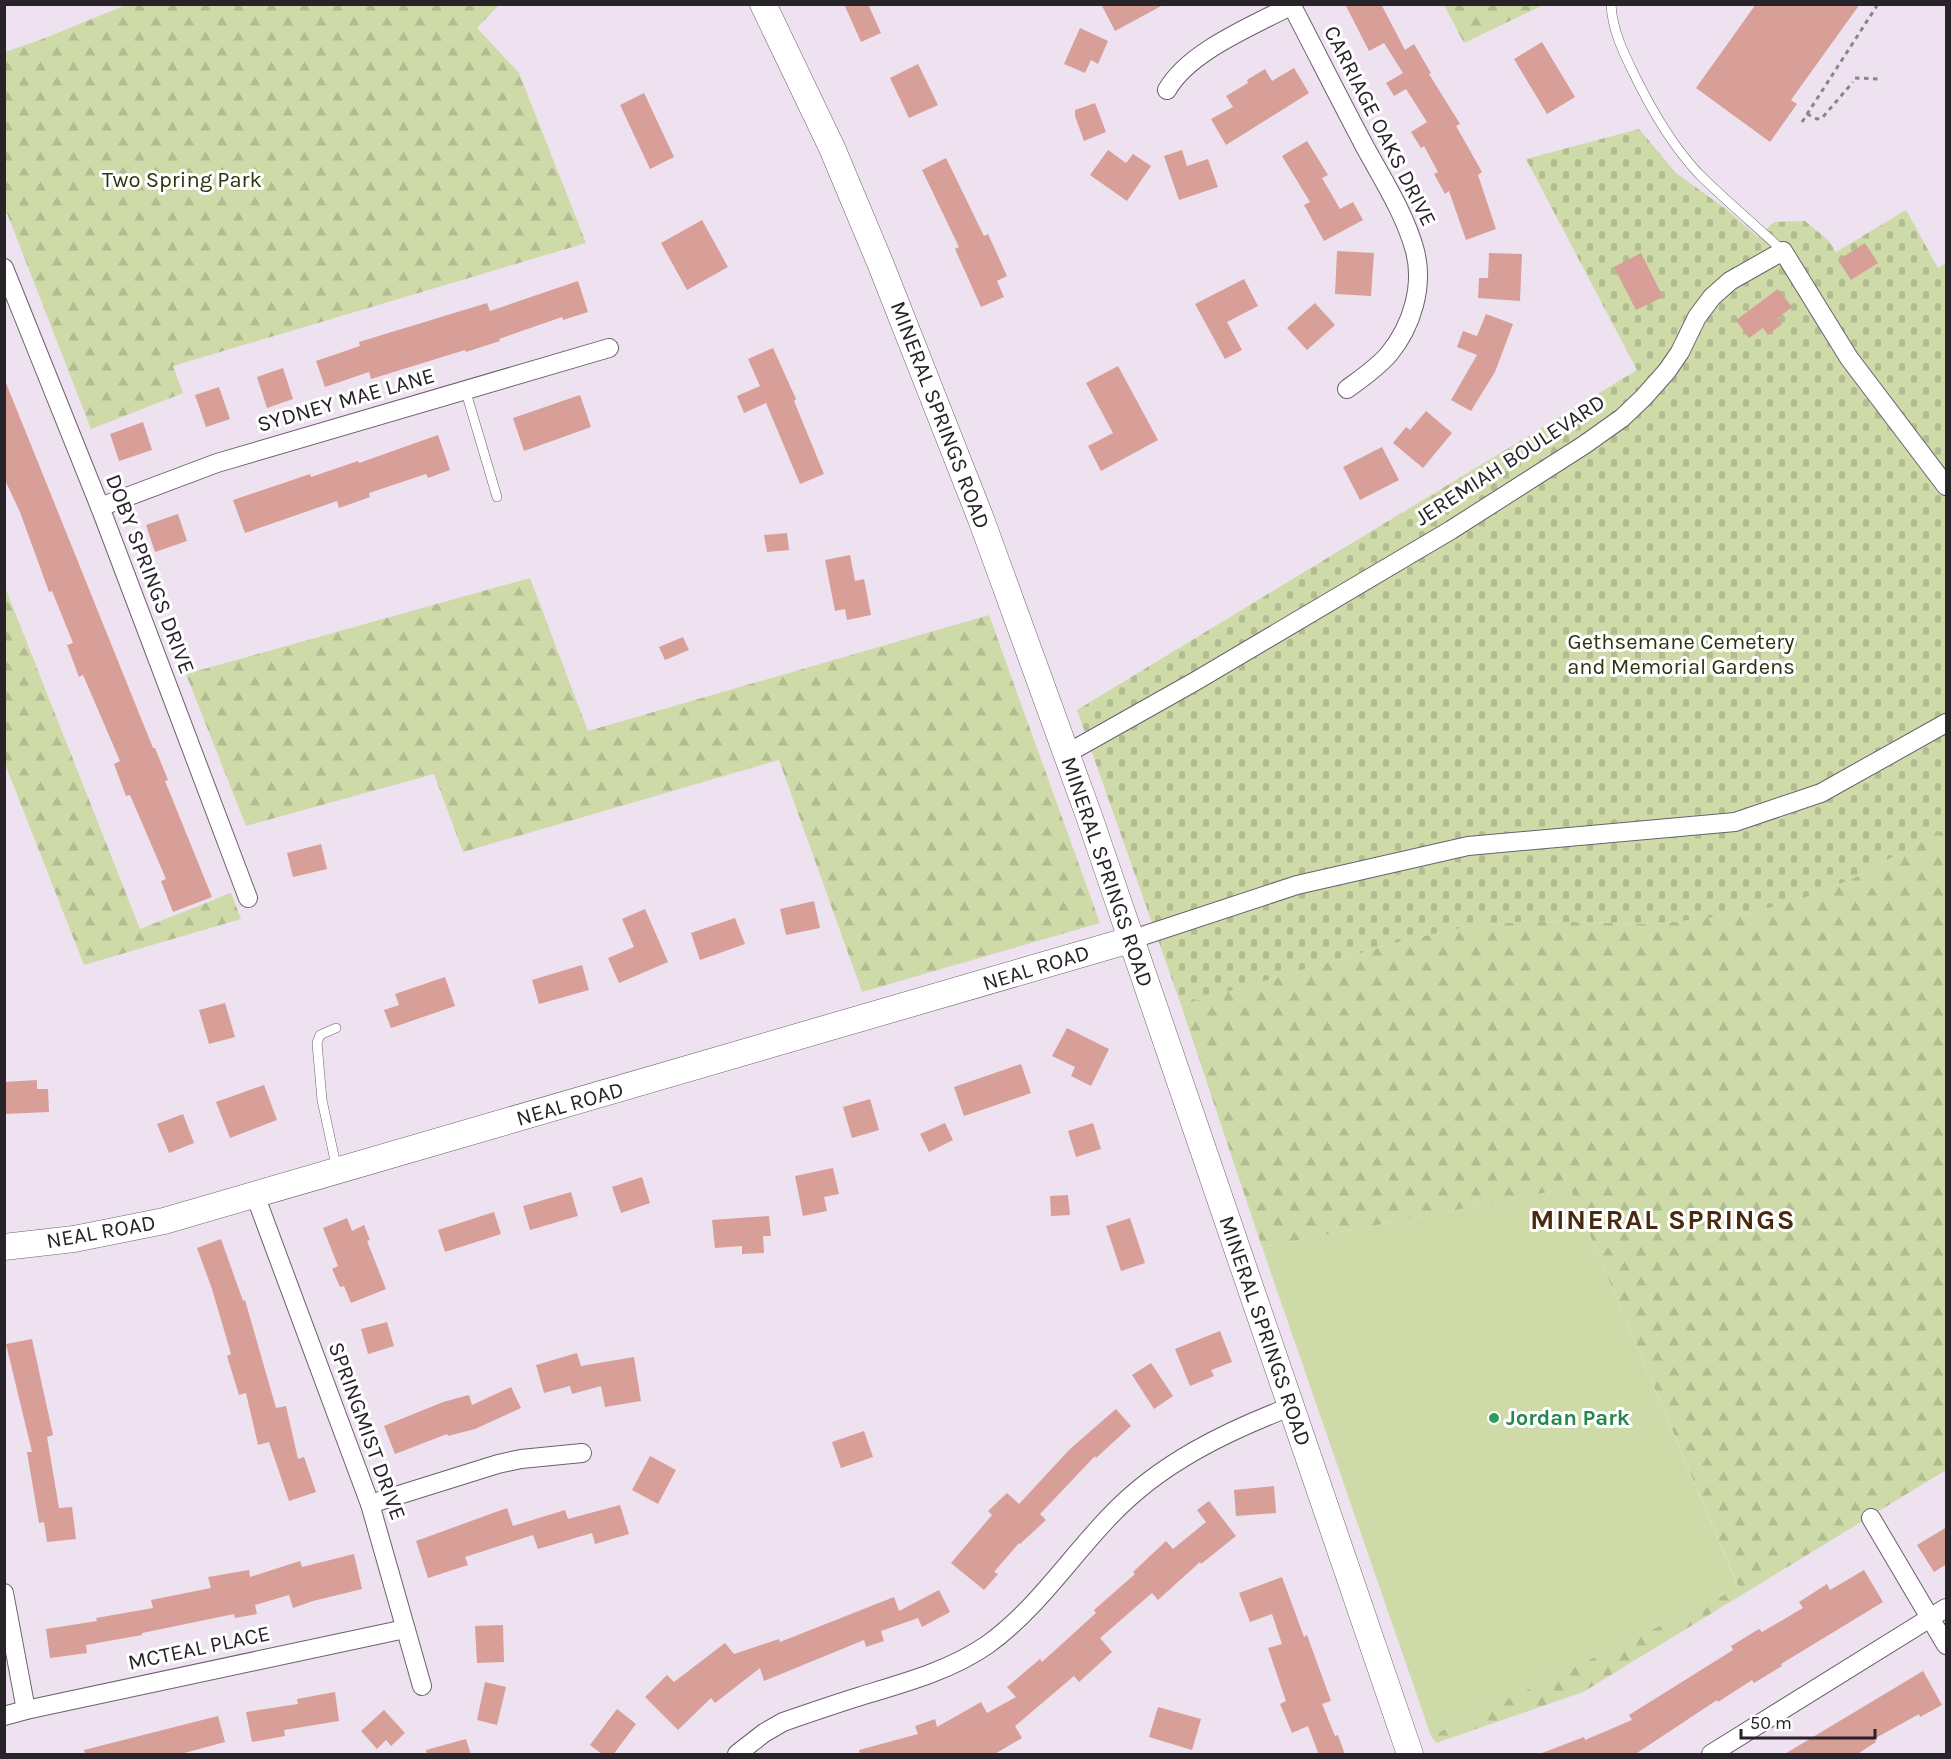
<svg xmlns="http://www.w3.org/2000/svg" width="1951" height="1759" viewBox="0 0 1951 1759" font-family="Karla,sans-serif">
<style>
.green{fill:#cedba9}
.forest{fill:url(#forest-firs)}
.cemetery{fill:url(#cemetery-stones)}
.building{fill:#d79f97}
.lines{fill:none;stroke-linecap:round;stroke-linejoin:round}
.lane-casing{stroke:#6b606c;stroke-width:10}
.street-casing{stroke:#6b606c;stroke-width:20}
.secondary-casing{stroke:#6b606c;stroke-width:27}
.path{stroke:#8b838d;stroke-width:3;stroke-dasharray:4.5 4.5;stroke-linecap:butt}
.lane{stroke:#fff;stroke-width:9}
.street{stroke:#fff;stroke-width:18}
.secondary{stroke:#fff;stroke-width:26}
.leisure-dot{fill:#2e9e5b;stroke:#fff;stroke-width:2}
.labels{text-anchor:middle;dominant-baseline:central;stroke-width:6;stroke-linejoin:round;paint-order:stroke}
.street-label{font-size:22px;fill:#272328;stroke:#fff}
.park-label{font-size:22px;fill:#2c340d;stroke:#fff}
.leisure-label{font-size:22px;font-weight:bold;fill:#27864d;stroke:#fff;text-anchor:start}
.district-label{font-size:28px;font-weight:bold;letter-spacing:1.5px;fill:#482a0e;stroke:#fff}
</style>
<defs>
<pattern id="forest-firs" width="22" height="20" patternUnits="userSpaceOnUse" patternTransform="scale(1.5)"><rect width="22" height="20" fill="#cedba9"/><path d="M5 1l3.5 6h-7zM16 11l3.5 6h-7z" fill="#b1bc91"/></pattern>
<pattern id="cemetery-stones" width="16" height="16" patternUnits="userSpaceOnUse" patternTransform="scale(1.5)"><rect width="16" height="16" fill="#cedba9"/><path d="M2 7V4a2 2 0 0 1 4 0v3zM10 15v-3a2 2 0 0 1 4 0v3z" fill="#b1bc91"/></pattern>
</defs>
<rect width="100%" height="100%" fill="#eee2f0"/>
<polygon class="green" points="1570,1188 1739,1589 1431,1736 1262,1247"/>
<g class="forest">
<polygon points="126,5 499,5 477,28 519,73 586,243 173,366 183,393 91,429 5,208 5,52 40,40"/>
<polygon points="1444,5 1543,5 1464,43"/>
<polygon points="530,578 588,731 989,615 1100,923 862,992 779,760 463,852 434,774 246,826 186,674"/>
<polygon points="5,587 140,929 231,893 241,919 84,965 5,764"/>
<polygon points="1946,828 1946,1470 1583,1692 1436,1743 1431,1736 1739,1588 1570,1188 1262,1247 1181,1005 1402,941 1465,927 1528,921 1656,924 1750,913 1801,899 1852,879"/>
</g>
<polygon class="cemetery" points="1639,129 1676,173 1726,209 1758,237 1774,222 1805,221 1828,240 1836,252 1906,210 1938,268 1946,263 1946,828 1852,879 1801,899 1750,913 1656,924 1528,921 1465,927 1402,941 1181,1005 1077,710 1637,370 1526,159"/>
<g class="building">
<polygon points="844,4 868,4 881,33 861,42"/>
<polygon points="1101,4 1165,4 1115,31"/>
<polygon points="1345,4 1381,4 1405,50 1414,44 1431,73 1429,74 1460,124 1456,126 1482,172 1478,175 1496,229 1466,240 1449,191 1445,194 1434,174 1438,172 1424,146 1421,148 1411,132 1427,122 1406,89 1394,96 1386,83 1403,73 1384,43 1369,51"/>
<polygon points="1756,4 1860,4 1791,100 1797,104 1770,142 1696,88"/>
<polygon points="1080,28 1108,41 1098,64 1091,60 1085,73 1064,64"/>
<polygon points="1542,42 1575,97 1547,114 1514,59"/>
<polygon points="918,64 938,105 909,118 890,78"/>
<polygon points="1294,68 1309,93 1226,145 1211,119 1233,107 1226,96 1248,83 1247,80 1265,69 1272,81"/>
<polygon points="644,93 674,157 650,169 620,105"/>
<polygon points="1095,103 1106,132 1084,141 1075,116 1075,110"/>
<polygon points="1307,141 1328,175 1322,178 1340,209 1353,202 1363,220 1324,241 1304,205 1310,202 1282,156"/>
<polygon points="1108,150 1126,163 1133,154 1151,166 1127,201 1090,175"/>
<polygon points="1182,150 1187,166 1208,159 1218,187 1179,200 1164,156"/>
<polygon points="946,158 984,236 988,234 1007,276 997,281 1004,297 981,307 955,249 959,247 922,170"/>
<polygon points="702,220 728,267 687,290 661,243"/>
<polygon points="1865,243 1878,263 1851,280 1838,260"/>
<polygon points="1337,251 1374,253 1371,296 1335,294"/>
<polygon points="1489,253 1522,254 1520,301 1478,298 1479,278 1488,278"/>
<polygon points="1641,253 1663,297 1636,310 1614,267"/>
<polygon points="1244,279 1258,306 1227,322 1242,350 1225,359 1195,304"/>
<polygon points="578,281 588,312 563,320 562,317 499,339 500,341 466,352 465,350 371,379 369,372 325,387 316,361 360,346 359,342 487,303 490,311"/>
<polygon points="1778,289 1792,307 1778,318 1782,324 1768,335 1763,328 1749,338 1736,320"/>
<polygon points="1315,303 1335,325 1307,350 1287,328"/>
<polygon points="1486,314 1513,324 1495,372 1471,411 1451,400 1477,355 1457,347 1463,331 1477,336"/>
<polygon points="773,348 796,399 794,401 824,474 800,484 766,403 744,413 737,396 760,386 748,359"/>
<polygon points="1118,366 1158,440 1101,471 1088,446 1113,433 1086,383"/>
<polygon points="283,368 293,399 267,408 257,377"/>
<polygon points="4,378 153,748 155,748 168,780 165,781 212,897 173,912 161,881 166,879 130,795 126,796 114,764 120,761 83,675 79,677 67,645 73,643 52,591 49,592 20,512 4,478"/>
<polygon points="219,387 230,419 206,427 195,395"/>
<polygon points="580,395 591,427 524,451 513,418"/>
<polygon points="1426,411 1452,433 1423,468 1393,443 1406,427 1410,430"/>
<polygon points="143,422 152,450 119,461 110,434"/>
<polygon points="438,435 450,470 428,478 426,474 369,493 370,497 339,508 337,501 245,533 233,500 310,474 311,477 358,461 359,463"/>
<polygon points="1382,447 1399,480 1360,500 1343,467"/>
<polygon points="178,514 187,541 155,552 146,525"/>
<polygon points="787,533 789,550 767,552 764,535"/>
<polygon points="850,555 855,581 864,579 871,615 847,620 845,609 835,611 825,560"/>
<polygon points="683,637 689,650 665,660 659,647"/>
<polygon points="321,844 327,869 293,877 287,853"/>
<polygon points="814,901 820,928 786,935 780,909"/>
<polygon points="645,909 668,962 619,983 608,958 634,947 622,919"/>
<polygon points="735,918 745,944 700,960 691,933"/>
<polygon points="582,965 589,990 539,1004 532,980"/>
<polygon points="445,977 455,1006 391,1028 384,1010 399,1005 395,994"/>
<polygon points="225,1003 235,1037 209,1044 199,1010"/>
<polygon points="1067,1028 1109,1049 1091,1086 1071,1076 1075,1067 1052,1056"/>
<polygon points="1021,1064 1031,1093 964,1116 954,1087"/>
<polygon points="37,1080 37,1089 48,1089 49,1112 4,1114 4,1082"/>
<polygon points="264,1085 277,1120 230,1138 216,1102"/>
<polygon points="870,1099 879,1130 852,1138 843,1107"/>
<polygon points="183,1114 194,1143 169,1153 157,1124"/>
<polygon points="945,1123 953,1140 929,1152 920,1134"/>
<polygon points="1093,1123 1101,1149 1076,1157 1068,1131"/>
<polygon points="833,1168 839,1194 824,1197 827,1211 803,1216 795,1176"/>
<polygon points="642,1177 650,1203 621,1213 612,1187"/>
<polygon points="571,1192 578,1216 530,1230 523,1206"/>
<polygon points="1068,1195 1070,1215 1051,1216 1050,1196"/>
<polygon points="494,1212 501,1234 445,1252 438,1230"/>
<polygon points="769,1216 771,1236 763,1236 764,1253 742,1254 742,1246 715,1248 712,1220"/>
<polygon points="347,1218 352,1231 364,1225 370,1240 367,1241 386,1289 351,1303 344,1286 340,1287 332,1269 338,1266 323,1228"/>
<polygon points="1130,1218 1145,1263 1121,1271 1106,1226"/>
<polygon points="221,1239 243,1301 245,1300 276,1408 286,1406 298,1459 304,1457 316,1492 289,1501 269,1442 258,1445 246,1393 239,1395 227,1356 231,1354 212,1289 197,1248"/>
<polygon points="387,1322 394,1346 368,1354 361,1329"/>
<polygon points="1220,1331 1232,1362 1211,1370 1214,1376 1190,1386 1175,1349"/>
<polygon points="32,1339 53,1435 47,1437 59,1508 72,1507 76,1539 47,1542 44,1522 39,1523 27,1452 32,1452 6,1344"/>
<polygon points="577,1353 581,1366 634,1357 641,1401 605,1407 601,1386 572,1394 570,1386 544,1393 536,1365"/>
<polygon points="1151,1363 1173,1396 1154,1409 1132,1375"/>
<polygon points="511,1387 521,1408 475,1429 448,1436 447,1434 395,1454 384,1426 443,1402 469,1395 472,1405"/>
<polygon points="1116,1409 1131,1426 1096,1458 1095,1456 1040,1514 1046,1520 1020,1544 1019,1543 994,1572 998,1574 984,1590 951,1563 992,1515 988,1511 1007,1493 1019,1504 1070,1449"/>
<polygon points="864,1431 873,1457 841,1468 832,1442"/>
<polygon points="650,1456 676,1470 658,1504 632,1490"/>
<polygon points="1274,1486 1276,1513 1236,1516 1234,1490"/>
<polygon points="1209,1501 1236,1536 1201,1564 1200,1562 1158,1600 1152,1593 1100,1638 1112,1652 1079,1682 1074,1676 1015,1726 1022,1738 993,1755 860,1755 859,1750 918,1734 915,1726 935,1719 937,1727 981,1702 987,1713 1016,1697 1007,1687 1040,1659 1042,1662 1096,1613 1094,1610 1135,1574 1133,1572 1166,1541 1173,1549 1206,1522 1197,1510"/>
<polygon points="620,1505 629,1534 595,1544 592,1533 538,1549 533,1535 465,1557 468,1565 428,1578 416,1541 507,1508 513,1526 565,1510 568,1519"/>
<polygon points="1947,1527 1947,1564 1934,1572 1917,1545"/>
<polygon points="354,1554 362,1589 313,1601 293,1608 289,1595 255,1605 257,1614 235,1618 234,1614 142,1633 142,1635 86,1645 87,1653 50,1658 46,1629 97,1621 96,1618 153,1608 151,1600 211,1588 208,1577 249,1570 250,1577 300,1561 302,1567"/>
<polygon points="1864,1570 1883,1602 1781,1664 1782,1666 1754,1683 1752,1680 1718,1702 1717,1700 1634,1755 1543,1755 1542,1753 1584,1737 1585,1740 1632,1720 1629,1715 1733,1650 1731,1646 1759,1629 1762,1632 1803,1608 1799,1602 1827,1584 1830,1590"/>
<polygon points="1282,1577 1304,1637 1307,1635 1331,1701 1322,1704 1335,1736 1338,1735 1345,1755 1319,1755 1308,1726 1292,1733 1280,1704 1286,1701 1268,1648 1282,1644 1272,1614 1250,1622 1239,1593"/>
<polygon points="939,1590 950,1612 922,1627 918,1618 881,1631 884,1641 866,1647 864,1640 764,1681 760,1668 715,1703 711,1698 678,1730 645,1697 667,1675 674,1682 725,1643 734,1654 779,1639 780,1642 894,1597 899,1611"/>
<polygon points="503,1625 504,1662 477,1663 475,1626"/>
<polygon points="1923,1671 1942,1705 1920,1717 1919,1714 1874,1739 1876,1742 1856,1755 1783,1755"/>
<polygon points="485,1682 506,1687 497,1725 477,1720"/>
<polygon points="335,1692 339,1721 284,1730 285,1736 252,1742 246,1712 298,1704 297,1699"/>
<polygon points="1158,1707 1201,1719 1192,1750 1149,1737"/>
<polygon points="617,1709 636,1724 613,1755 603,1755 590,1745"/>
<polygon points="384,1710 405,1733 391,1746 386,1740 377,1749 361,1731"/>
<polygon points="218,1716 225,1742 177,1755 85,1755 84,1750"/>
<polygon points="466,1739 471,1755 427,1755 426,1750"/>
</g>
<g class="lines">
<defs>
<g id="lane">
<path d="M1611 4C1612 29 1623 52 1634 74 1651 109 1671 144 1698 173 1725 200 1755 225 1783 251"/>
<polyline points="465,389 497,497"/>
<polyline points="336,1028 320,1035 317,1043 322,1100 337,1170"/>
</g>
<g id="street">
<path d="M1291 4C1316 52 1340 100 1365 147 1383 180 1405 214 1415 251 1424 286 1412 326 1389 354 1377 368 1362 378 1347 389"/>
<path d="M1167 90C1189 51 1253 26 1292 5"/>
<polyline points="4,268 100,507 248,898"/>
<polyline points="100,507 217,463 609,348"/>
<polyline points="1066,754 1194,682 1451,530 1584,445 1622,418 1643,398 1667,371 1680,352 1697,317 1712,297 1730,281 1783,251 1849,358 1946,486"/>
<polyline points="1130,940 1297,885 1468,846 1735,822 1821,793 1946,723"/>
<polyline points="255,1195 370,1504 422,1686"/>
<polyline points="370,1504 498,1464 521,1459 582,1453"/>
<polyline points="1871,1518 1946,1645"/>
<polyline points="4,1593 26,1710"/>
<polyline points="4,1716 26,1710 405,1629"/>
<path d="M737 1754 764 1733 783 1722C809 1713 835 1704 861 1696 904 1683 949 1671 987 1645 1037 1609 1070 1557 1112 1514 1161 1463 1225 1432 1290 1407"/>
<polyline points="1711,1754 1946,1608"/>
</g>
<g id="secondary">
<polyline points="763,4 832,148 881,265 981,519 1089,816 1410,1754"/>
<polyline points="4,1247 74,1239 164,1221 1130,940"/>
</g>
</defs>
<use href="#lane" class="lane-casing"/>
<use href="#street" class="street-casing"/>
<use href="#secondary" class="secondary-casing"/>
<g class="path">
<polyline points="1855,78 1880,79"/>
<polyline points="1807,114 1817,119 1822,118 1853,82"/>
<polyline points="1802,122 1878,4"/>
</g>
<use href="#lane" class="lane"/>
<use href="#street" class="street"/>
<use href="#secondary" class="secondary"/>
</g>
<circle class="leisure-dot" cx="1494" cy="1418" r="6"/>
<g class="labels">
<g class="street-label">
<text transform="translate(1380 126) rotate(63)">CARRIAGE OAKS DRIVE</text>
<text transform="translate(346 400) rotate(-16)">SYDNEY MAE LANE</text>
<text transform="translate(940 415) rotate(69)">MINERAL SPRINGS ROAD</text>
<text transform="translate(1510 460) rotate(-33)">JEREMIAH BOULEVARD</text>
<text transform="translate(150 574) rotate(69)">DOBY SPRINGS DRIVE</text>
<text transform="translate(1107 872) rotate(71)">MINERAL SPRINGS ROAD</text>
<text transform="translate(1036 968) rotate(-17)">NEAL ROAD</text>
<text transform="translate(570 1104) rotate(-16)">NEAL ROAD</text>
<text transform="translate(101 1232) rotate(-10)">NEAL ROAD</text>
<text transform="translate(1265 1331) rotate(71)">MINERAL SPRINGS ROAD</text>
<text transform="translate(367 1431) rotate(70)">SPRINGMIST DRIVE</text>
<text transform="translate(199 1648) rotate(-12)">MCTEAL PLACE</text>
</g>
<g class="park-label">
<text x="182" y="180">Two Spring Park</text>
<text x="1681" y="642">Gethsemane Cemetery<tspan x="1681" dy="25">and Memorial Gardens</tspan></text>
</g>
<g class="leisure-label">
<text x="1506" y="1418">Jordan Park</text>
</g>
<g class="district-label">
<text x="1663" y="1219">MINERAL SPRINGS</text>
</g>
</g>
<rect width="1951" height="1759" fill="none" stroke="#272328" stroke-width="12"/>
<path d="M1741 1729v9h134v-9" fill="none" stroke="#272328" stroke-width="3"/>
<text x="1750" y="1729" font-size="18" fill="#272328" stroke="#ffffff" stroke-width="4.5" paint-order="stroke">50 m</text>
</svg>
